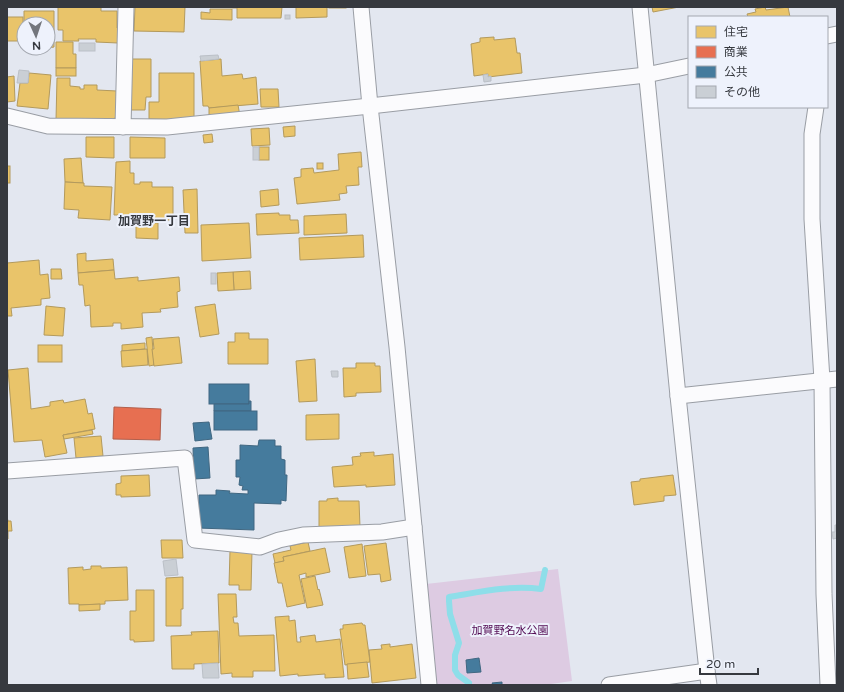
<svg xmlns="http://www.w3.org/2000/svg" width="844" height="692" viewBox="0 0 844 692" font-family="'Varela Round','Noto Sans JP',sans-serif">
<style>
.green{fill:#ddcbe2}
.homes{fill:#e9c46a;stroke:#b39a5d}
.shops{fill:#e76f51;stroke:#b25f4c}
.public{fill:#457b9d;stroke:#406781}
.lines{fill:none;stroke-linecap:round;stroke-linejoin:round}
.stream{stroke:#8edee9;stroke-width:6}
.building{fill:#cacfd5;stroke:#bbc0c7}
.minor-casing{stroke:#999da4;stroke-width:17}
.minor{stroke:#fbfbfd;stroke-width:15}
.labels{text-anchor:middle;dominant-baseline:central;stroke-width:4;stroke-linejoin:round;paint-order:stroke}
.park-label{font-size:11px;fill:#520a53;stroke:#eef2fc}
.neighbourhood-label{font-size:12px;font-weight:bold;fill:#36393f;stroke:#eef2fc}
</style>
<rect width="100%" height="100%" fill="#e3e7f0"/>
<polygon class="green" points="558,569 572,681 544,685 435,685 426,584"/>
<g class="homes">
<polygon points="58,7 101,7 101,11 117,11 117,28 119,28 118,43 96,42 96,39 78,39 79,41 63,41 63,30 58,30"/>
<polygon points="135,7 185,7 184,32 134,31"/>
<polygon points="232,7 282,7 281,18 237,18 237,8 232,8"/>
<polygon points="296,7 327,7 327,17 296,18"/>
<rect x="329" y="7" width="17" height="1"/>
<polygon points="652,7 679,7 653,12"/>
<polygon points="765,7 766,10 788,7 790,17 748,17 747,14 756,12 755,9"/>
<polygon points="210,9 232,9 232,20 201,19 201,12 210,13"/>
<polygon points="24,11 54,11 54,47 48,48 48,24 24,24"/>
<rect x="7" y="17" width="16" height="24"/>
<polygon points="494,37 494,40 515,38 517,53 520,53 522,73 488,77 488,74 474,76 471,44 480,42 480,38"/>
<polygon points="56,42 73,42 73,54 76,54 76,68 56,68"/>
<polygon points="129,59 151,59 151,97 146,97 145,110 128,110"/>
<polygon points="221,59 222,76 242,74 243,79 256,77 258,104 209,108 208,106 203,106 200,61"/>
<rect x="56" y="68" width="20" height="8"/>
<polygon points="29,73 51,75 48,109 17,106 20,83 28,83"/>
<polygon points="159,73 194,73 194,120 149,119 149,102 159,102"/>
<polygon points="14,76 15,101 7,102 7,77"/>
<polygon points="57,78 70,78 70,86 80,87 80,89 84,89 84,85 97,85 97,90 117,91 116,119 114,118 114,121 56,120"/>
<polygon points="260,89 278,89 279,107 261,107"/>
<polygon points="238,105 240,116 209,119 209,108"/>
<polygon points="295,126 295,136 284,137 283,127"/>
<polygon points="269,128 270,145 252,146 251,129"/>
<polygon points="212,134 213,142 204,143 203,135"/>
<polygon points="86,137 114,137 114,158 86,157"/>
<polygon points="130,137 165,138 165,158 130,158"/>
<rect x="259" y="147" width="10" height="13"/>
<polygon points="361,152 362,167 358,167 359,185 346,186 347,193 339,194 340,200 297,204 294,178 301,177 301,169 313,168 314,173 339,170 338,154"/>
<polygon points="81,158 83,183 65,182 64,159"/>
<polygon points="130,161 130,173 134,173 134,184 140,184 140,182 152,182 152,187 173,187 173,220 120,220 120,215 114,215 116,162"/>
<rect x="317" y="163" width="6" height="6"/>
<rect x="7" y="166" width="3" height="17"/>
<polygon points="65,182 84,183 84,186 112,187 110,220 78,218 79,210 64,209"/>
<polygon points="197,189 198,233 185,233 183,190"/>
<polygon points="278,189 279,205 261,207 260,191"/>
<polygon points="279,213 279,215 290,215 290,220 298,220 299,233 257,235 256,214"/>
<polygon points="346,214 347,233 304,235 304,216"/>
<polygon points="136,223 158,223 158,239 136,238"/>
<polygon points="249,223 251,258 202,261 201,225"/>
<polygon points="363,235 364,257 300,260 299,238"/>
<polygon points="86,253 86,261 113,259 114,270 78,273 77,254"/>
<polygon points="7,258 7,263 39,260 40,275 48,274 50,298 41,299 41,305 11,308 12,316 7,316"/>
<polygon points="51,269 61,269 62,279 51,279"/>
<polygon points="114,270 115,279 138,277 138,281 179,277 180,291 177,292 178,307 160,309 161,312 142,313 143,327 121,329 121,323 113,323 113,326 91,327 90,305 85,306 83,285 79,285 78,273"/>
<polygon points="250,271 251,289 234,290 233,272"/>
<polygon points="233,272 234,290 218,291 217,273"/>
<polygon points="215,304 219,334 200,337 195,307"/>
<polygon points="46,306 65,308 63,336 44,335"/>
<polygon points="235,333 249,333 249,339 268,339 268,364 228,364 228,342 235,342"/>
<polygon points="152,337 154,365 149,366 146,338"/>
<polygon points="179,337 182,363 154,366 152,349 154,349 153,339"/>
<polygon points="145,343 145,349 122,351 122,345"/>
<rect x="38" y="345" width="24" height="17"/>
<polygon points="147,349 148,365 122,367 121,351"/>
<polygon points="315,359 317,401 299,402 296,361"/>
<polygon points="356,363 375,363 375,366 380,366 381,392 356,393 356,396 344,397 343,368 356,368"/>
<polygon points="28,368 31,409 50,406 50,402 63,400 64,403 85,399 88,414 92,413 95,429 63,435 67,453 45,457 42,440 14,442 8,370"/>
<polygon points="339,414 339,439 306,440 306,415"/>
<polygon points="92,430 93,434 64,439 63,435"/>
<polygon points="101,436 103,456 76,458 74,438"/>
<polygon points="374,452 374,456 393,454 395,485 366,487 366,485 334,487 332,467 353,465 352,457 361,456 360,453"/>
<polygon points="149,475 150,496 121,497 121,495 116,495 116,484 121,483 121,476"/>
<polygon points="673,475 676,495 664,496 664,501 634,505 631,482 640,481 640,479"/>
<polygon points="338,498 338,501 359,501 360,527 319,528 319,501 327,501 327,499"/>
<polygon points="7,517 8,521 11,521 12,531 8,531 8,539 7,539"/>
<polygon points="161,540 182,540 183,558 162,558"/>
<polygon points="308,542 310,551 283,557 284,561 275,563 273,554 291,550 290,546"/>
<polygon points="386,543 391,580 381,582 380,574 368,575 364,546"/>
<polygon points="362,544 366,576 349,578 344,547"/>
<polygon points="325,548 330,572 306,577 306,573 299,575 305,603 287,607 282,583 278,583 274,563 284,561 283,557"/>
<polygon points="230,551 252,551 251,590 239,590 239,585 229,585"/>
<polygon points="91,566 101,566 101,568 127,567 128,600 105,601 105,604 79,605 79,604 69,604 68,568 83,567 83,570 91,569"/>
<polygon points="315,576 318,590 319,589 323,605 307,608 301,579"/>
<polygon points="183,577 183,609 181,609 181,626 166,626 166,578"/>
<polygon points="136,590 154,590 154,641 134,642 134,640 130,640 130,611 136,611"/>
<polygon points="218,594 236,594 237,617 233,617 234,623 238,623 239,636 274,635 275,671 253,671 253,677 232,677 232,673 221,674"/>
<polygon points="100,604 100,610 79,611 79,605"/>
<polygon points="289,616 289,621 295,620 297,642 301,642 300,637 315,635 316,642 340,639 344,677 325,678 325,674 298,676 298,674 280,676 275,617"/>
<polygon points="362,623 363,625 365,625 370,662 345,665 340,629 343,629 343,625"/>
<polygon points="218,631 219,663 194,664 194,669 172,669 171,636 192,635 191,632"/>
<polygon points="390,644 390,647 412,644 416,678 372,683 369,650 382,649 381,645"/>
<polygon points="367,662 369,677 348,679 347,664"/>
</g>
<polygon class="shops" points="114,407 161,409 160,440 113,439"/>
<g class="public">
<rect x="209" y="384" width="40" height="20"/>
<polygon points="249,401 251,401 251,411 214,411 214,404 249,404"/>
<rect x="214" y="411" width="43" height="19"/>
<polygon points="209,422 212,439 195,441 193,423"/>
<polygon points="259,440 275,440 275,446 281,446 281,459 285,460 285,475 287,475 286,501 281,500 281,504 254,503 254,530 198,528 199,495 216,495 216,490 230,491 229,493 248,494 248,490 242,490 243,486 239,485 240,477 236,477 236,460 240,460 240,445 258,446"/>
<polygon points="208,447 210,478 194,479 193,448"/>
<polygon points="479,658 481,672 467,673 466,660"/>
<polygon points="502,682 502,685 493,685 492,683"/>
</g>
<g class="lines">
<path class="stream" d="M469 683 458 675 455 670V655L459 643 450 614 449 601V597C480 592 510 585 541 589L545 570"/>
</g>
<g class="building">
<rect x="285" y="15" width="5" height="4"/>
<rect x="79" y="43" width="16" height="8"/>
<polygon points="218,55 219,59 201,61 200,56"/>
<polygon points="19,70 29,71 28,83 17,83"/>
<polygon points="488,74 488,77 491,76 491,81 484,82 483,75"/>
<rect x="253" y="147" width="6" height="13"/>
<rect x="211" y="273" width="5" height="11"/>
<polygon points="331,371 338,371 338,377 332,377"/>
<polygon points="835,525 837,525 837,538 833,539 832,532 835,532"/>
<polygon points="176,559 178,575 165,576 163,561"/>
<polygon points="218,663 219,678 203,678 202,664"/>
</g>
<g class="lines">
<defs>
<g id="minor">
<polyline points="361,7 370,106 397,347 429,685"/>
<polyline points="640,7 678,396 707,671 709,685"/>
<polyline points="827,36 837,34"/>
<polyline points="816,107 812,134 812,219 822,380 824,594 828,685"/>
<polyline points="7,116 48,126 167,127 370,106 646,75 689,66"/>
<polyline points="123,127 126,7"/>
<polyline points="678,396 837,379"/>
<polyline points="7,471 185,458 195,540 260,547 279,540 303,535 382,532 414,527"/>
<polyline points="609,685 707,671"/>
</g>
</defs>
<use href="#minor" class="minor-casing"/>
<use href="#minor" class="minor"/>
</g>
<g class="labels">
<g class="park-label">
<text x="510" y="630">加賀野名水公園</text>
</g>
<g class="neighbourhood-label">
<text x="154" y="221">加賀野一丁目</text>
</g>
</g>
<rect width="844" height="692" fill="none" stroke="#36393f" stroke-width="16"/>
<rect x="688" y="16" width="140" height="92" fill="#eef2fc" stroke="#a4a8b0"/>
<rect x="696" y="26" width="20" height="12" fill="#e9c46a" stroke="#a4a8b0"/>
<text x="724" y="36" font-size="12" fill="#36393f">住宅</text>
<rect x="696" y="46" width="20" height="12" fill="#e76f51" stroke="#a4a8b0"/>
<text x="724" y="56" font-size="12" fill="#36393f">商業</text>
<rect x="696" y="66" width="20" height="12" fill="#457b9d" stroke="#a4a8b0"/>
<text x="724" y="76" font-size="12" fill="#36393f">公共</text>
<rect x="696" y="86" width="20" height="12" fill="#cacfd5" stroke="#a4a8b0"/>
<text x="724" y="96" font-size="12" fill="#36393f">その他</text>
<g transform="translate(36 36) rotate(177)"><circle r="19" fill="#eef2fc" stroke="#a4a8b0"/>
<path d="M0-3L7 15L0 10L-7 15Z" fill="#73767d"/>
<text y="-6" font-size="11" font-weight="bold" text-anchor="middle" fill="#36393f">N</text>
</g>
<path d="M700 668v6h58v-6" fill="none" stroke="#36393f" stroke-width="2"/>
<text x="706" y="668" font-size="12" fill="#36393f" stroke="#eef2fc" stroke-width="3" paint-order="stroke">20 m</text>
</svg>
